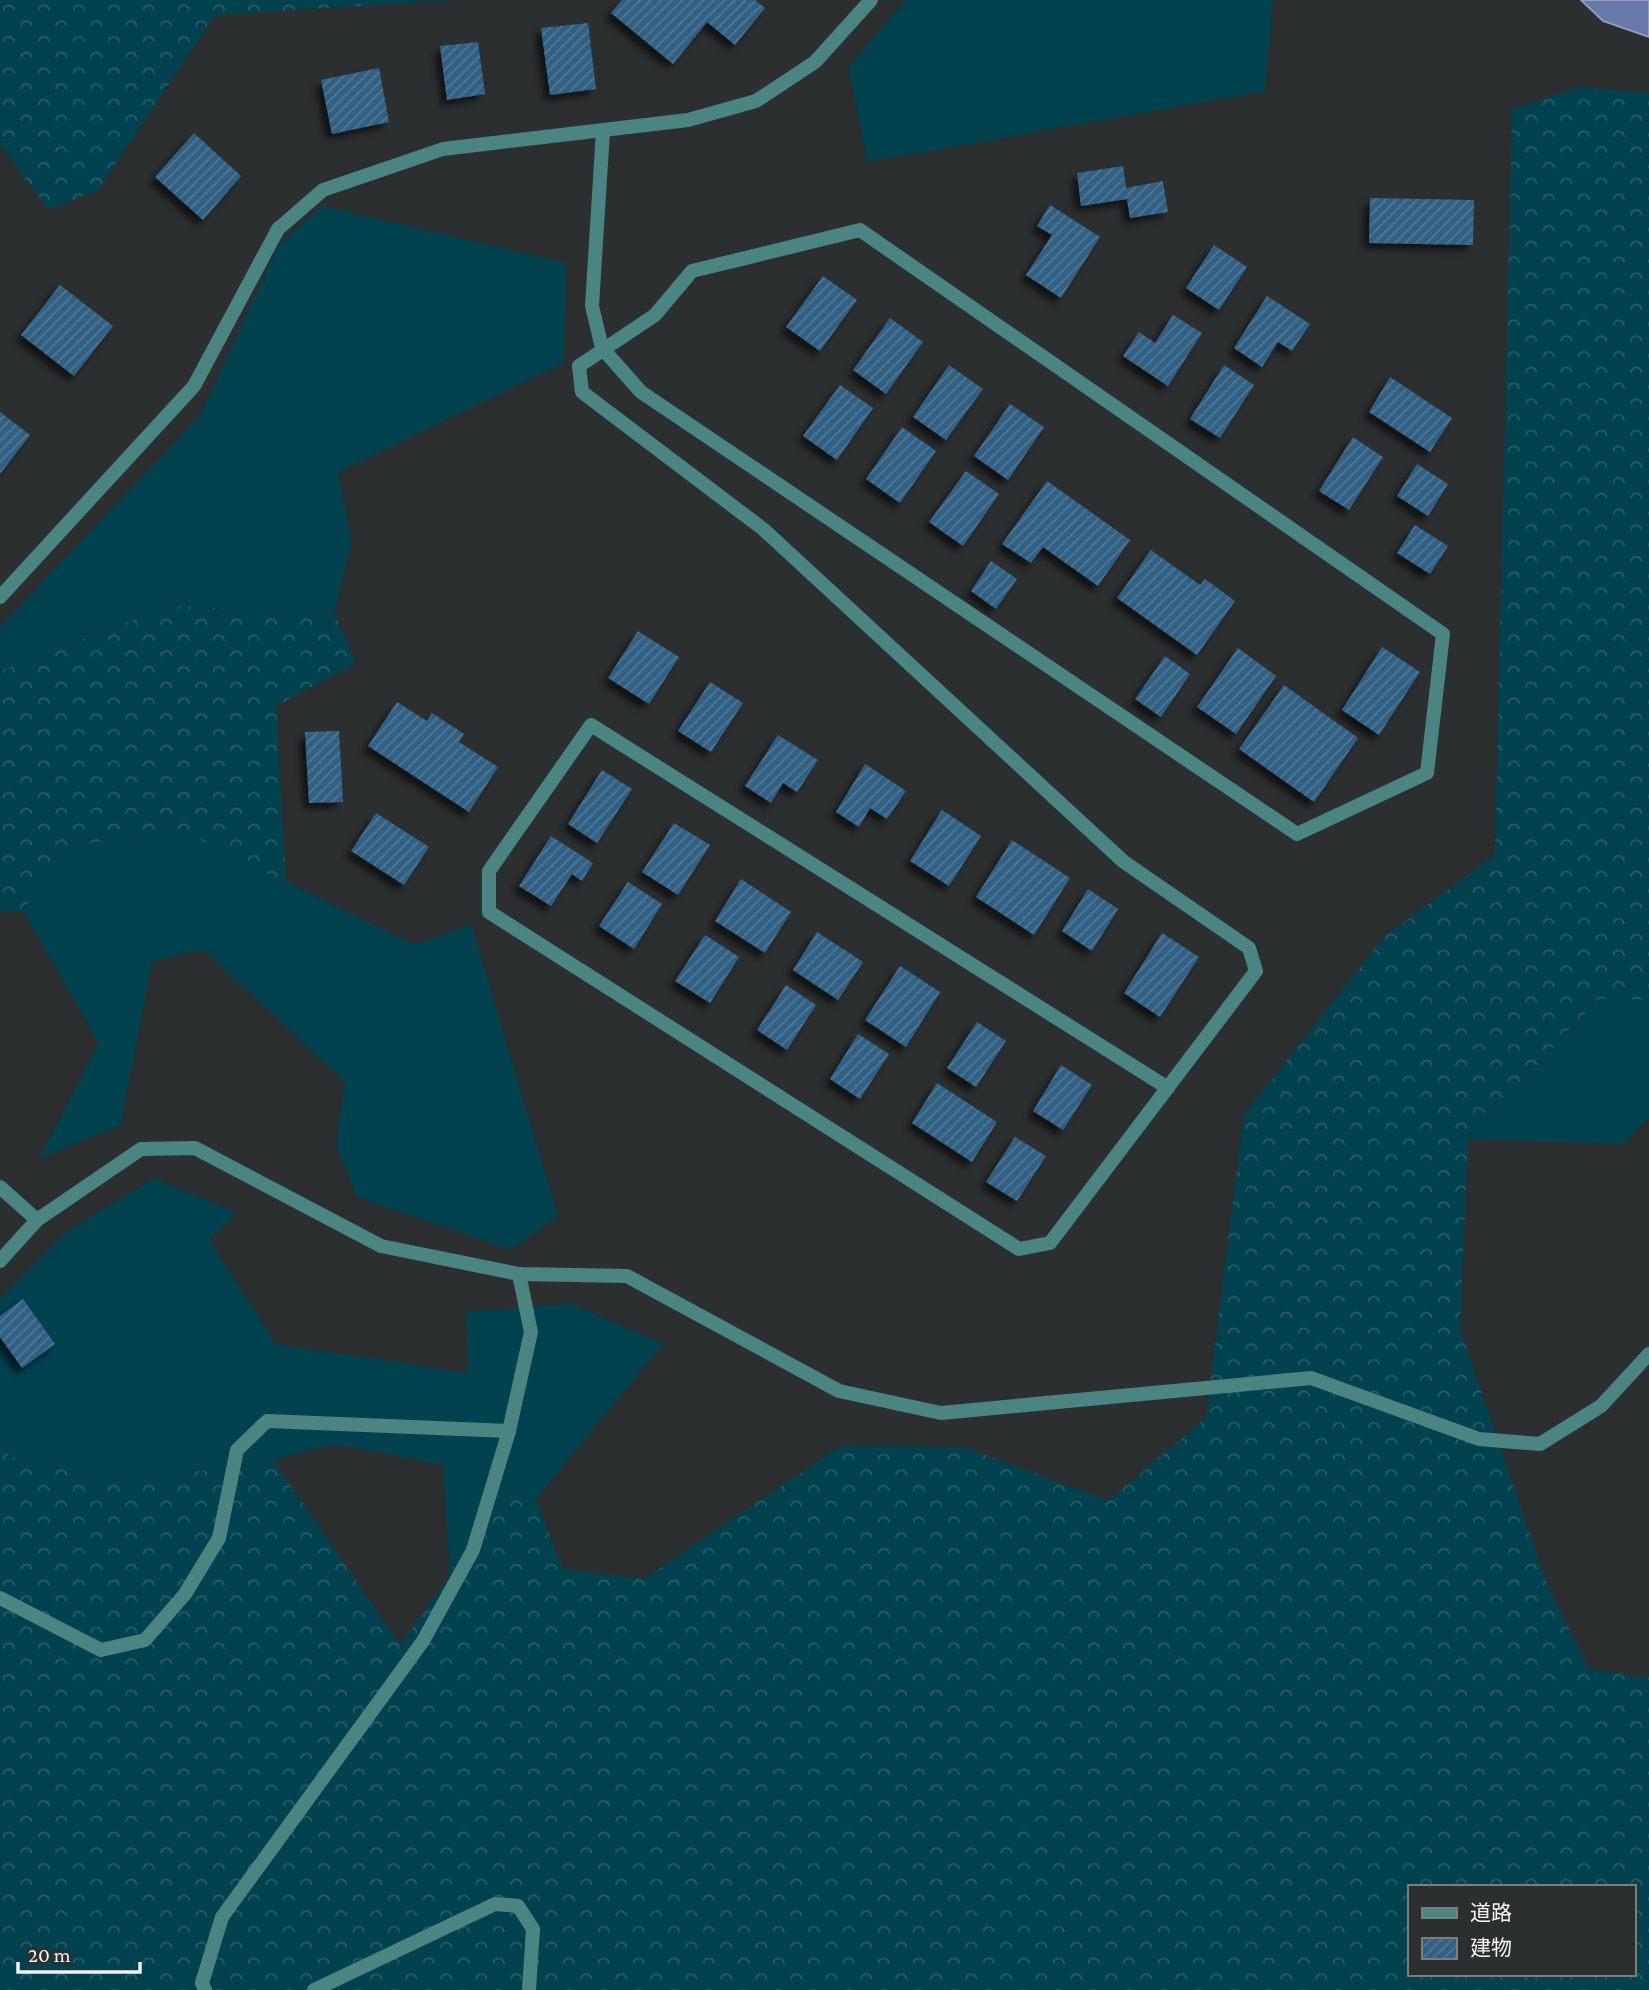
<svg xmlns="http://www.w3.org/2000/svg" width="1649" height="1990" viewBox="0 0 1649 1990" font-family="'Crimson Pro','Noto Sans JP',serif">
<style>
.grass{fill:#02414e}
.forest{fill:url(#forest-crowns);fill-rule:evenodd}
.water{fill:#6779a8;stroke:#919ebf;stroke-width:2}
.building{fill:url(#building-hatch);filter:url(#shadow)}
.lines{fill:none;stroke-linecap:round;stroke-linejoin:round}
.street{stroke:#4b8582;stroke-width:14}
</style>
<defs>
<pattern id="forest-crowns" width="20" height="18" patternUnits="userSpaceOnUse" patternTransform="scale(1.75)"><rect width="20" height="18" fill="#02414e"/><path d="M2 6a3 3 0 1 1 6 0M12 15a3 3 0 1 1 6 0" fill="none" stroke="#275d68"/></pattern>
<pattern id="building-hatch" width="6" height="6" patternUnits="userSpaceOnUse" patternTransform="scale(1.75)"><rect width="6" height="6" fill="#316083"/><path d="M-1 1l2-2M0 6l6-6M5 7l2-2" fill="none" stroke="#4f7795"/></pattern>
<filter id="shadow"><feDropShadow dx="-6" dy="6" stdDeviation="3.5" flood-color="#0009"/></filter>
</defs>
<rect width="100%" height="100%" fill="#2c2f30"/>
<g class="grass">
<polygon points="906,0 1273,0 1265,91 868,162 848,68"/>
<polygon points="323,206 566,263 564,363 338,472 352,540 334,613 169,606 0,671 0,627 199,417 279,245"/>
<polygon points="177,828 415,945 471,924 558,1216 511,1250 357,1197 336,1145 345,1082 203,949 152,962 121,1125 39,1159 99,1043 23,911 64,848"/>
<polygon points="1598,999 1649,1000 1649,1117 1623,1144 1468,1139"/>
<polygon points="154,1178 237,1213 209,1240 276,1344 468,1373 466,1312 571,1304 663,1344 536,1499 510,1492 450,1576 443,1465 335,1444 273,1460 122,1483 10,1457 0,1442 0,1299 66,1232"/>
</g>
<g class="forest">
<polygon points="0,0 455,0 215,15 98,190 49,210 0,145"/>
<path d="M1580 87 1649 93V1000L1598 999 1468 1139 1460 1330 1548 1587 1589 1669 1649 1678V1990H0V1442L10 1457 122 1483 273 1460 400 1645 510 1492 536 1499 563 1569 644 1579 842 1445 964 1447 1108 1501 1206 1418 1244 1115 1384 937 1495 855 1512 109ZM1409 1887H1633V1974H1409Z"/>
<polygon points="169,606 334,613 356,663 276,706 286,883 177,828 64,848 23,911 0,912 0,671"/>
</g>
<polygon class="water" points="1581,0 1649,0 1649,37 1603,21"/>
<g class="building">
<polygon points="622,0 755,0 765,8 735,45 707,22 673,64 611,13"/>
<polygon points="588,23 596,89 550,95 541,28"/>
<polygon points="478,42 485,94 447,100 440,46"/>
<polygon points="379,68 389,122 332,134 321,80"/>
<polygon points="194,133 241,176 203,220 155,177"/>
<polygon points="1123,166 1126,188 1163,181 1168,212 1130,218 1127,199 1081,206 1077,173"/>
<polygon points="1370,198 1474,200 1473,245 1369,243"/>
<polygon points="1050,205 1100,237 1061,298 1026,275 1052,235 1037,226"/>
<polygon points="1214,245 1247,267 1219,310 1186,288"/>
<polygon points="823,276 857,300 820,351 786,327"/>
<polygon points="60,285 113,326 74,376 21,335"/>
<polygon points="1267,296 1310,324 1292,351 1278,342 1262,367 1234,348"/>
<polygon points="1173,315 1202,333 1168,386 1123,356 1139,332 1155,343"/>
<polygon points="890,318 923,342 886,394 853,370"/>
<polygon points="949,365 983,389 946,440 913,417"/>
<polygon points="1224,365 1254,385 1220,438 1190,419"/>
<polygon points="1390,377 1452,418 1430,452 1369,412"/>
<polygon points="840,385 873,408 837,460 803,436"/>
<polygon points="1010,404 1044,427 1008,480 974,456"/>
<polygon points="0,412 30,435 0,474"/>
<polygon points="902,427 936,451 900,503 866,479"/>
<polygon points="1353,437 1383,457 1349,510 1319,491"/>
<polygon points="1417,464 1448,484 1428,516 1397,496"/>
<polygon points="966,471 999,494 963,546 929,522"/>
<polygon points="1047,481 1130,540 1098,586 1043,547 1031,563 1002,544"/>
<polygon points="1415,525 1448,546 1430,574 1397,553"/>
<polygon points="1151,550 1200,585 1205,579 1235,601 1197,655 1117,598"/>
<polygon points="991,561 1017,579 996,609 971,591"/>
<polygon points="638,631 679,657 649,704 608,678"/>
<polygon points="1382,647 1420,672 1379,735 1342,710"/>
<polygon points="1238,648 1276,676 1236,734 1197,707"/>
<polygon points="1165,656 1190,674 1161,717 1135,699"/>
<polygon points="710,682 743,703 711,752 678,731"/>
<polygon points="1284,685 1358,738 1314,802 1239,749"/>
<polygon points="397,702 427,721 432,713 464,734 459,742 498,767 469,812 368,746"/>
<polygon points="339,731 343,802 309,803 305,732"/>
<polygon points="778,735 818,760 797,792 783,783 771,803 745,786"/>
<polygon points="865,764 906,791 887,819 870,808 859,827 836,812"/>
<polygon points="602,770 632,789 597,843 568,824"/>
<polygon points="942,810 981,836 949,886 910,861"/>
<polygon points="376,813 429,847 404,885 351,851"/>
<polygon points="674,823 710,845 678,895 642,872"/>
<polygon points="551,836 593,863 582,881 572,874 551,906 519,886"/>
<polygon points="1012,840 1070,878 1034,935 976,897"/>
<polygon points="741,879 791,912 765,953 715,921"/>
<polygon points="628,882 662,904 634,949 599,926"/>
<polygon points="1088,889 1118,909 1092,951 1062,931"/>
<polygon points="817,932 863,962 838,1000 793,970"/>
<polygon points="1162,933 1199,957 1160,1017 1124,993"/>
<polygon points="705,935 739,957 710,1003 675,981"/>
<polygon points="900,966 940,992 906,1047 865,1020"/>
<polygon points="786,985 816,1005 787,1050 757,1030"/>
<polygon points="977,1022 1006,1041 976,1087 947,1068"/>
<polygon points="858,1034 889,1054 860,1099 830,1079"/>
<polygon points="1061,1065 1092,1085 1063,1130 1033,1111"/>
<polygon points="937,1083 997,1122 972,1162 912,1123"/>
<polygon points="1015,1137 1046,1156 1017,1201 986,1182"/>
<polygon points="23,1299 55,1344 22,1368 0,1337 0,1316"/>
</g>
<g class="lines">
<g class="street">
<polyline points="603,131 592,306 602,348 641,392 1297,834 1427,773 1443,634 860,230 692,271 655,315 579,366 582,392 763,529 1124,862 1249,948 1256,971 1050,1243 1019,1249 489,912 489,871 591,725 1168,1088"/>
<polyline points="0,597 194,386 278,229 323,190 443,149 688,120 756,101 815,62 871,0"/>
<polyline points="0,1187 37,1220"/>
<polyline points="0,1261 37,1220 141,1149 195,1148 381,1246 519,1274 627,1276 839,1391 941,1413 1311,1378 1479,1439 1540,1444 1601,1406 1649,1354"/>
<polyline points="0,1598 101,1650 145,1640 185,1594 219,1538 237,1450 267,1421 509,1431"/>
<polyline points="205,1990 202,1983 222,1917 423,1641 473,1550 509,1431 531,1332 519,1274"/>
<polyline points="314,1990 495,1904 518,1906 533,1929 529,1990"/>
</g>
</g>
<rect x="1408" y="1885" width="228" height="91" fill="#2c2f30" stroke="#7b7e7f" stroke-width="2"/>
<rect x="1422" y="1908" width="35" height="10" fill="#4b8582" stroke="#7b7e7f" stroke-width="2"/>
<text x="1470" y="1920" font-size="21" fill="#f2f4f5">道路</text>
<rect x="1422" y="1938" width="35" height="21" fill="url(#building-hatch)" stroke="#7b7e7f" stroke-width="2"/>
<text x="1470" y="1955" font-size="21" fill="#f2f4f5">建物</text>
<path d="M18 1962v10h122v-10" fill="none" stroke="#f2f4f5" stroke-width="3.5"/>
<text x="28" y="1962" font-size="21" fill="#f2f4f5" stroke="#2c2f30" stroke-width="5" paint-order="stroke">20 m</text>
</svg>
